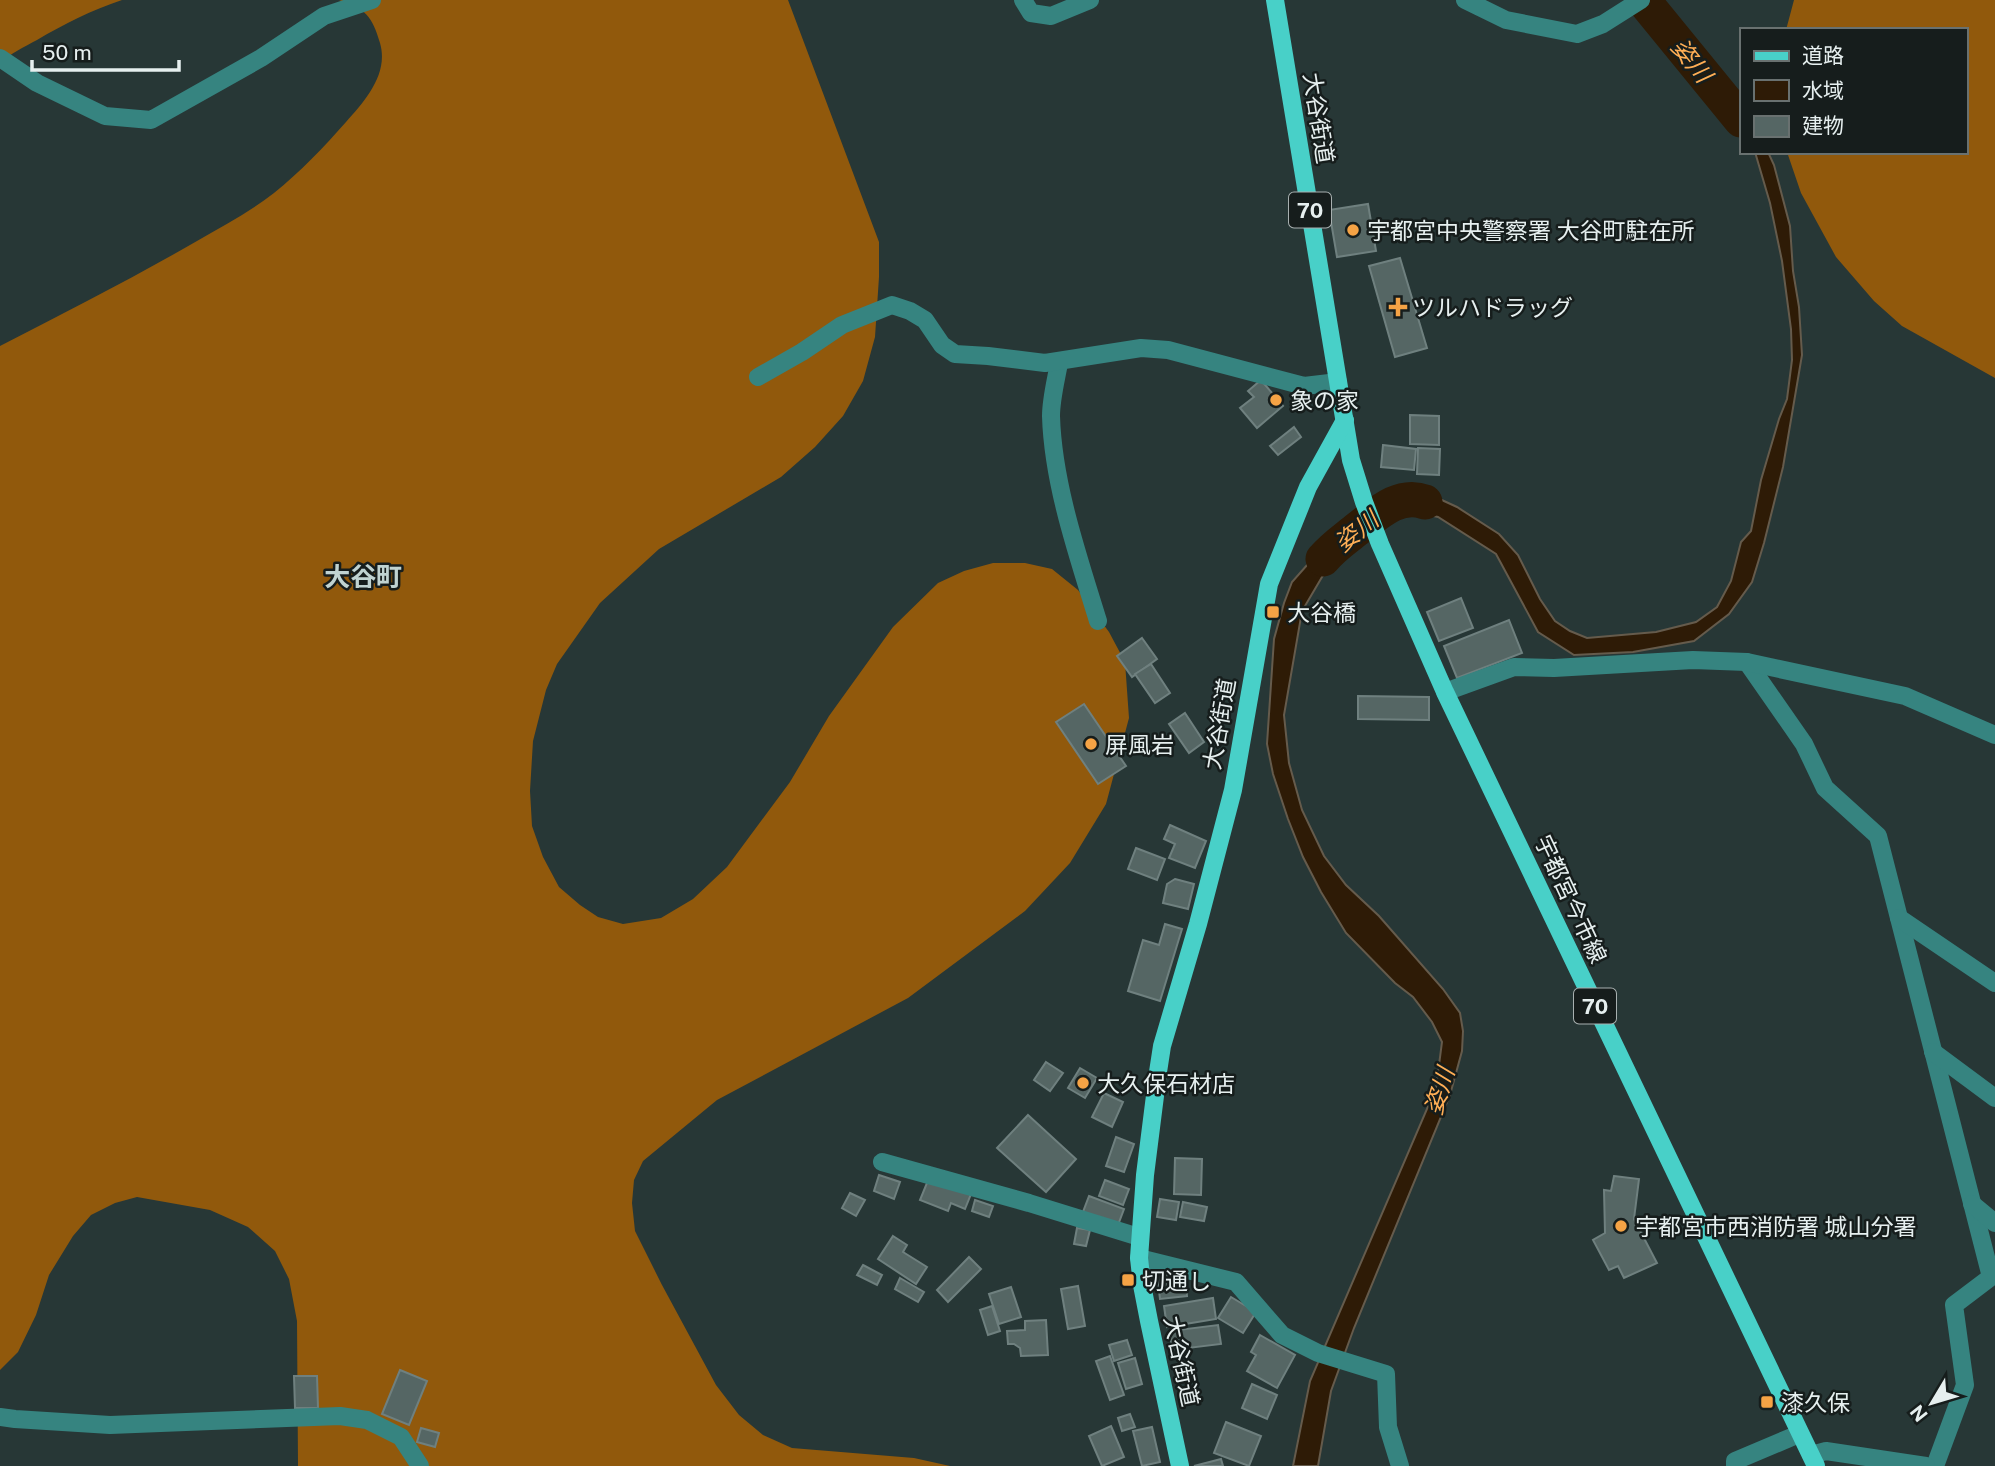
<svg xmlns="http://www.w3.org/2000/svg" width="1995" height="1466" viewBox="0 0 1995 1466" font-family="'Public Sans','Noto Sans JP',sans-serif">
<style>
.forest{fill:#91590c}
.water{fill:#2e1b06;stroke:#655b4c;stroke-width:2}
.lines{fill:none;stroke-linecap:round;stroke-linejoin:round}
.river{stroke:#2e1b06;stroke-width:35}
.building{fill:#556664;stroke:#6f807f;stroke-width:2}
.minor{stroke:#368480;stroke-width:18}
.major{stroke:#48d0c8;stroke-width:18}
.poi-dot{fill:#f5a345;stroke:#161d1c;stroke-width:2.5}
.labels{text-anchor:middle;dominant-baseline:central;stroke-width:5;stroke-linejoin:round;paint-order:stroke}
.shield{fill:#161d1c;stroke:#a8b0b0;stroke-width:2}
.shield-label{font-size:21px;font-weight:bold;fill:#e6efef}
.street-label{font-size:23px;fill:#e6efef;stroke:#161d1c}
.poi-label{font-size:23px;fill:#e6efef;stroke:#161d1c;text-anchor:start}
.water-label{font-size:24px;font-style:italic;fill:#ffae55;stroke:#161d1c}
.quarter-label{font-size:26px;font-weight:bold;fill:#c0d3d1;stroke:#161d1c}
</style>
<rect width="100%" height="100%" fill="#273736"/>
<g class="forest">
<path d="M0 0H122C92 10 64 24 37 40 24 47 11 53 0 63Z"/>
<path d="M339 0H788L879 242V277L875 337 863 381 843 416 815 447 781 477 659 549 600 603 557 664 546 690 533 741 530 791 532 826 543 857 559 887 580 905 598 917 623 924 661 918 693 899 727 867 790 782 829 716 893 627 938 583 964 571 993 563H1025L1052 569 1078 590 1109 632 1125 662 1129 718 1106 804 1070 863 1025 911 908 998 717 1100 643 1161 634 1180 632 1203 635 1231 662 1285 716 1385 739 1415 763 1435 792 1448 914 1458 950 1466H298L297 1321 289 1279 275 1251 248 1227 210 1210 137 1197 115 1203 91 1215 73 1236 49 1275 36 1315 18 1352 0 1370V346C66 312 133 278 197 241 223 226 251 211 274 193 300 172 324 147 346 122 365 101 389 74 380 43 372 16 366 9 339 0Z"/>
<polygon points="1794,0 1995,0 1995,378 1902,326 1874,301 1836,257 1801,193 1787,152 1965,152 1965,30 1786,30"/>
</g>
<g class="water">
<polygon points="1661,5 1714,76 1741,108 1741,129 1665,38 1649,14"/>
<polygon points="1755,152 1768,152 1774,165 1790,226 1793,271 1799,307 1802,355 1783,467 1764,543 1752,582 1729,614 1694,641 1633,652 1574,655 1538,632 1496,554 1438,517 1411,511 1383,516 1377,502 1390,495 1410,491 1431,495 1457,507 1499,534 1518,555 1540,599 1555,621 1570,631 1587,638 1656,632 1696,622 1717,607 1731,581 1741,542 1751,531 1761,480 1779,419 1787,399 1792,360 1791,329 1782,261 1770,203"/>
<polygon points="1354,520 1363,542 1325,572 1302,611 1284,715 1289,763 1302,810 1324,856 1346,885 1379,916 1443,989 1460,1013 1463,1031 1462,1051 1450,1095 1354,1328 1331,1391 1318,1466 1293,1466 1310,1381 1436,1088 1442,1042 1432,1022 1413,997 1395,983 1346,933 1321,892 1303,857 1288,819 1273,774 1267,744 1274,639 1284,603 1292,582 1323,547"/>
</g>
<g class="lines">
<g class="river">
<polyline points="1643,0 1741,120"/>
<path d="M1323 559C1333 547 1345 539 1356 530 1376 515 1398 492 1425 502"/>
</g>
</g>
<g class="building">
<polygon points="1368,204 1376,251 1337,257 1329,210"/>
<polygon points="1400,258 1427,348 1395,357 1369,266"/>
<polygon points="1261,380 1283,406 1257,428 1240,408 1254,397 1248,391"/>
<polygon points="1410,415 1439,416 1439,445 1410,444"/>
<polygon points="1294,427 1301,437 1278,455 1270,446"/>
<polygon points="1383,445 1416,449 1414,470 1381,467"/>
<polygon points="1418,448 1440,449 1439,475 1417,474"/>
<polygon points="1461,598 1473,628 1439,641 1427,612"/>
<polygon points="1509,620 1522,653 1457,678 1444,646"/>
<polygon points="1142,638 1157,659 1132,677 1117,656"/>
<polygon points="1151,664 1170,693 1155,703 1135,674"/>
<polygon points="1358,696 1429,697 1429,720 1358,719"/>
<polygon points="1084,704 1126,766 1098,784 1056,722"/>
<polygon points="1185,713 1204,742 1189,753 1169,724"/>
<polygon points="1170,825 1206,841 1195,868 1169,858 1175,844 1164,839"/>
<polygon points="1136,848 1165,859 1157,880 1128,869"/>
<polygon points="1175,879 1194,884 1188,909 1163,903 1167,884"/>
<polygon points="1165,924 1182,929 1160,1001 1128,991 1143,940 1159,945"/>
<polygon points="1046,1062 1063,1073 1050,1091 1034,1080"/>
<polygon points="1080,1068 1097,1078 1085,1098 1068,1088"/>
<polygon points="1104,1093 1123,1102 1112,1127 1092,1117"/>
<polygon points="1028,1115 1076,1159 1046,1192 997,1148"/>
<polygon points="1116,1137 1134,1144 1124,1172 1106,1166"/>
<polygon points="1175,1158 1202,1159 1201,1195 1174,1194"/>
<polygon points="879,1175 900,1182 894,1199 874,1191"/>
<polygon points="1614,1176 1639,1179 1634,1219 1657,1263 1624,1278 1618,1266 1609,1270 1593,1240 1605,1233 1604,1190 1611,1191"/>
<polygon points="929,1178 971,1194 965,1209 951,1203 948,1211 920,1200"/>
<polygon points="1105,1180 1129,1189 1123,1205 1099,1196"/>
<polygon points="850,1193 865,1200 856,1216 842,1208"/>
<polygon points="1089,1196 1124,1209 1118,1225 1083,1212"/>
<polygon points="1160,1199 1179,1202 1176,1220 1157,1217"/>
<polygon points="975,1200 993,1206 989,1217 972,1211"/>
<polygon points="1183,1202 1207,1207 1204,1221 1180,1217"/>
<polygon points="1077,1228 1090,1230 1086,1246 1074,1244"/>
<polygon points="893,1236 907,1245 903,1252 927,1267 916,1284 878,1259"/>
<polygon points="969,1257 981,1269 948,1302 937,1290"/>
<polygon points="863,1265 882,1275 877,1285 857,1275"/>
<polygon points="1185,1271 1187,1296 1160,1299 1157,1274"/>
<polygon points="900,1278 924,1292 918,1302 895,1289"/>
<polygon points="1078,1286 1085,1326 1068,1329 1061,1289"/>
<polygon points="1011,1287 1021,1317 999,1324 989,1294"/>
<polygon points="1231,1297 1256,1312 1243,1333 1218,1318"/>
<polygon points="1213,1298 1216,1319 1167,1327 1164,1306"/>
<polygon points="992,1306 1000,1331 988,1335 980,1310"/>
<polygon points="1046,1320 1048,1355 1021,1356 1020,1348 1014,1344 1008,1344 1007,1331 1025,1330 1025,1321"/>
<polygon points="1218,1325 1221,1344 1172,1350 1170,1331"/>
<polygon points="1260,1335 1295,1355 1277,1388 1247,1371 1256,1355 1251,1352"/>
<polygon points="1127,1340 1132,1355 1114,1361 1109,1345"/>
<polygon points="1110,1356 1124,1395 1110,1400 1096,1361"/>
<polygon points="1135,1358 1142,1384 1126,1389 1118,1363"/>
<polygon points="400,1370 427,1381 409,1425 382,1414"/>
<polygon points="294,1376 317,1376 318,1408 295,1408"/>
<polygon points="1252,1384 1277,1395 1267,1419 1242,1408"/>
<polygon points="1130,1414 1135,1427 1122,1431 1118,1418"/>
<polygon points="1226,1422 1261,1436 1249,1466 1214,1453"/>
<polygon points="1111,1426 1124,1457 1102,1466 1089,1436"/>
<polygon points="1152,1427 1160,1462 1142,1466 1133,1431"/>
<polygon points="421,1428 439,1433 435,1447 417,1442"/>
<polygon points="1221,1459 1223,1466 1194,1466"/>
</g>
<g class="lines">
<g class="minor">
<polyline points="1023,0 1031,13 1051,16 1090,0"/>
<polyline points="1465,0 1506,20 1577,34 1603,24 1641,0"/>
<polyline points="0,58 37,83 105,116 151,120 261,58 324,16 372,0"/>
<path d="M1059 363C1056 380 1051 399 1051 416 1053 484 1078 556 1098 621"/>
<polyline points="758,377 802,352 842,325 892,305 910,311 925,320 942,345 955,354 988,356 1045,363 1141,348 1168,350 1304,386 1338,382"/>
<polyline points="1747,662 1804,744 1825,788 1878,836 1991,1277 1954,1305 1965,1385 1935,1466"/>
<polyline points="1445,692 1514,667 1554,668 1693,660 1747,662 1905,696 1995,735"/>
<polyline points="1899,918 1995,983"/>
<polyline points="1933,1052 1995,1098"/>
<polyline points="882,1162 1029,1203 1139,1237"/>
<polyline points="1972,1204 1995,1223"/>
<polyline points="1139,1258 1236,1282 1282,1335 1318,1353 1386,1374 1388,1427 1400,1466"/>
<polyline points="0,1417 15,1419 110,1425 340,1416 367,1420 401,1437 420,1466"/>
<polyline points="1811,1455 1826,1451 1926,1466"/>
<polyline points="1735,1466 1735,1461 1799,1434"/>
</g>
<g class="major">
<polyline points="1275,0 1351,460 1364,502 1380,544 1445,692 1816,1466"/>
<polyline points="1180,1466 1149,1321 1142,1285 1139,1258 1145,1175 1158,1072 1162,1046 1198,924 1233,790 1269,584 1308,487 1345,420"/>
</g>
</g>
<g class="poi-dot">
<circle cx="1353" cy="230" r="7"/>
<path d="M1394.5 296.5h7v7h7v7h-7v7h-7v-7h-7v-7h7z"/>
<circle cx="1276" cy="400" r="7"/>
<rect x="1266" y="605" width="14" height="14" rx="3.5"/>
<circle cx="1091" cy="744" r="7"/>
<circle cx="1083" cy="1083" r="7"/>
<circle cx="1621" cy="1226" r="7"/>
<rect x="1121" y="1273" width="14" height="14" rx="3.5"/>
<rect x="1760" y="1395" width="14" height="14" rx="3.5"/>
</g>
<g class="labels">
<g class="shield">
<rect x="1289" y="192.5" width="42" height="35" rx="5"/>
<rect x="1574" y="988.5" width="42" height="35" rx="5"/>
</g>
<g class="shield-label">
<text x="1310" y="210">70</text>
<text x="1595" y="1006">70</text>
</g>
<g class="street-label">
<text transform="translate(1319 118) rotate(81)">大谷街道</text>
<text transform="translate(1219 724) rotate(-80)">大谷街道</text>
<text transform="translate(1571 899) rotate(65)">宇都宮今市線</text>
<text transform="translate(1182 1361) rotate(78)">大谷街道</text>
</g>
<g class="poi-label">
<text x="1367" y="230">宇都宮中央警察署 大谷町駐在所</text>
<text x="1412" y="307">ツルハドラッグ</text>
<text x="1290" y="400">象の家</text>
<text x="1287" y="612">大谷橋</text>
<text x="1105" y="744">屏風岩</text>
<text x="1097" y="1083">大久保石材店</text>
<text x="1635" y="1226">宇都宮市西消防署 城山分署</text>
<text x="1142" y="1280">切通し</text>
<text x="1781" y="1402">漆久保</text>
</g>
<g class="water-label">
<text transform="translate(1692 60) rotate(51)">姿川</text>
<text transform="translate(1356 531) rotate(-39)">姿川</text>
<text transform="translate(1439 1091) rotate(-73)">姿川</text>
</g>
<g class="quarter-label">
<text x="363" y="576">大谷町</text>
</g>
</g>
<rect x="1740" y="28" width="228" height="126" fill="#161d1c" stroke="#697170" stroke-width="2"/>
<rect x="1754" y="51" width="35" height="10" fill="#48d0c8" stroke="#697170" stroke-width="2"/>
<text x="1802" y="63" font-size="21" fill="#e6efef">道路</text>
<rect x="1754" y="80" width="35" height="21" fill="#2e1b06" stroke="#697170" stroke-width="2"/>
<text x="1802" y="98" font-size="21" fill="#e6efef">水域</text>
<rect x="1754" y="116" width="35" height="21" fill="#556664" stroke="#697170" stroke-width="2"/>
<text x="1802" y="133" font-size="21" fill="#e6efef">建物</text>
<g transform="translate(1932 1403) rotate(232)" stroke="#161d1c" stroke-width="5" paint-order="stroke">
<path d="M0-5L12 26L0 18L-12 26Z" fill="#e6efef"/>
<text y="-10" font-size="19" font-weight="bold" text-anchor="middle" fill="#e6efef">N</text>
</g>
<path d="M32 60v10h147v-10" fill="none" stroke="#e6efef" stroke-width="3.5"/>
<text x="42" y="60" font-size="21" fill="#e6efef" stroke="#161d1c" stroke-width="5" paint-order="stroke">50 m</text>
</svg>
